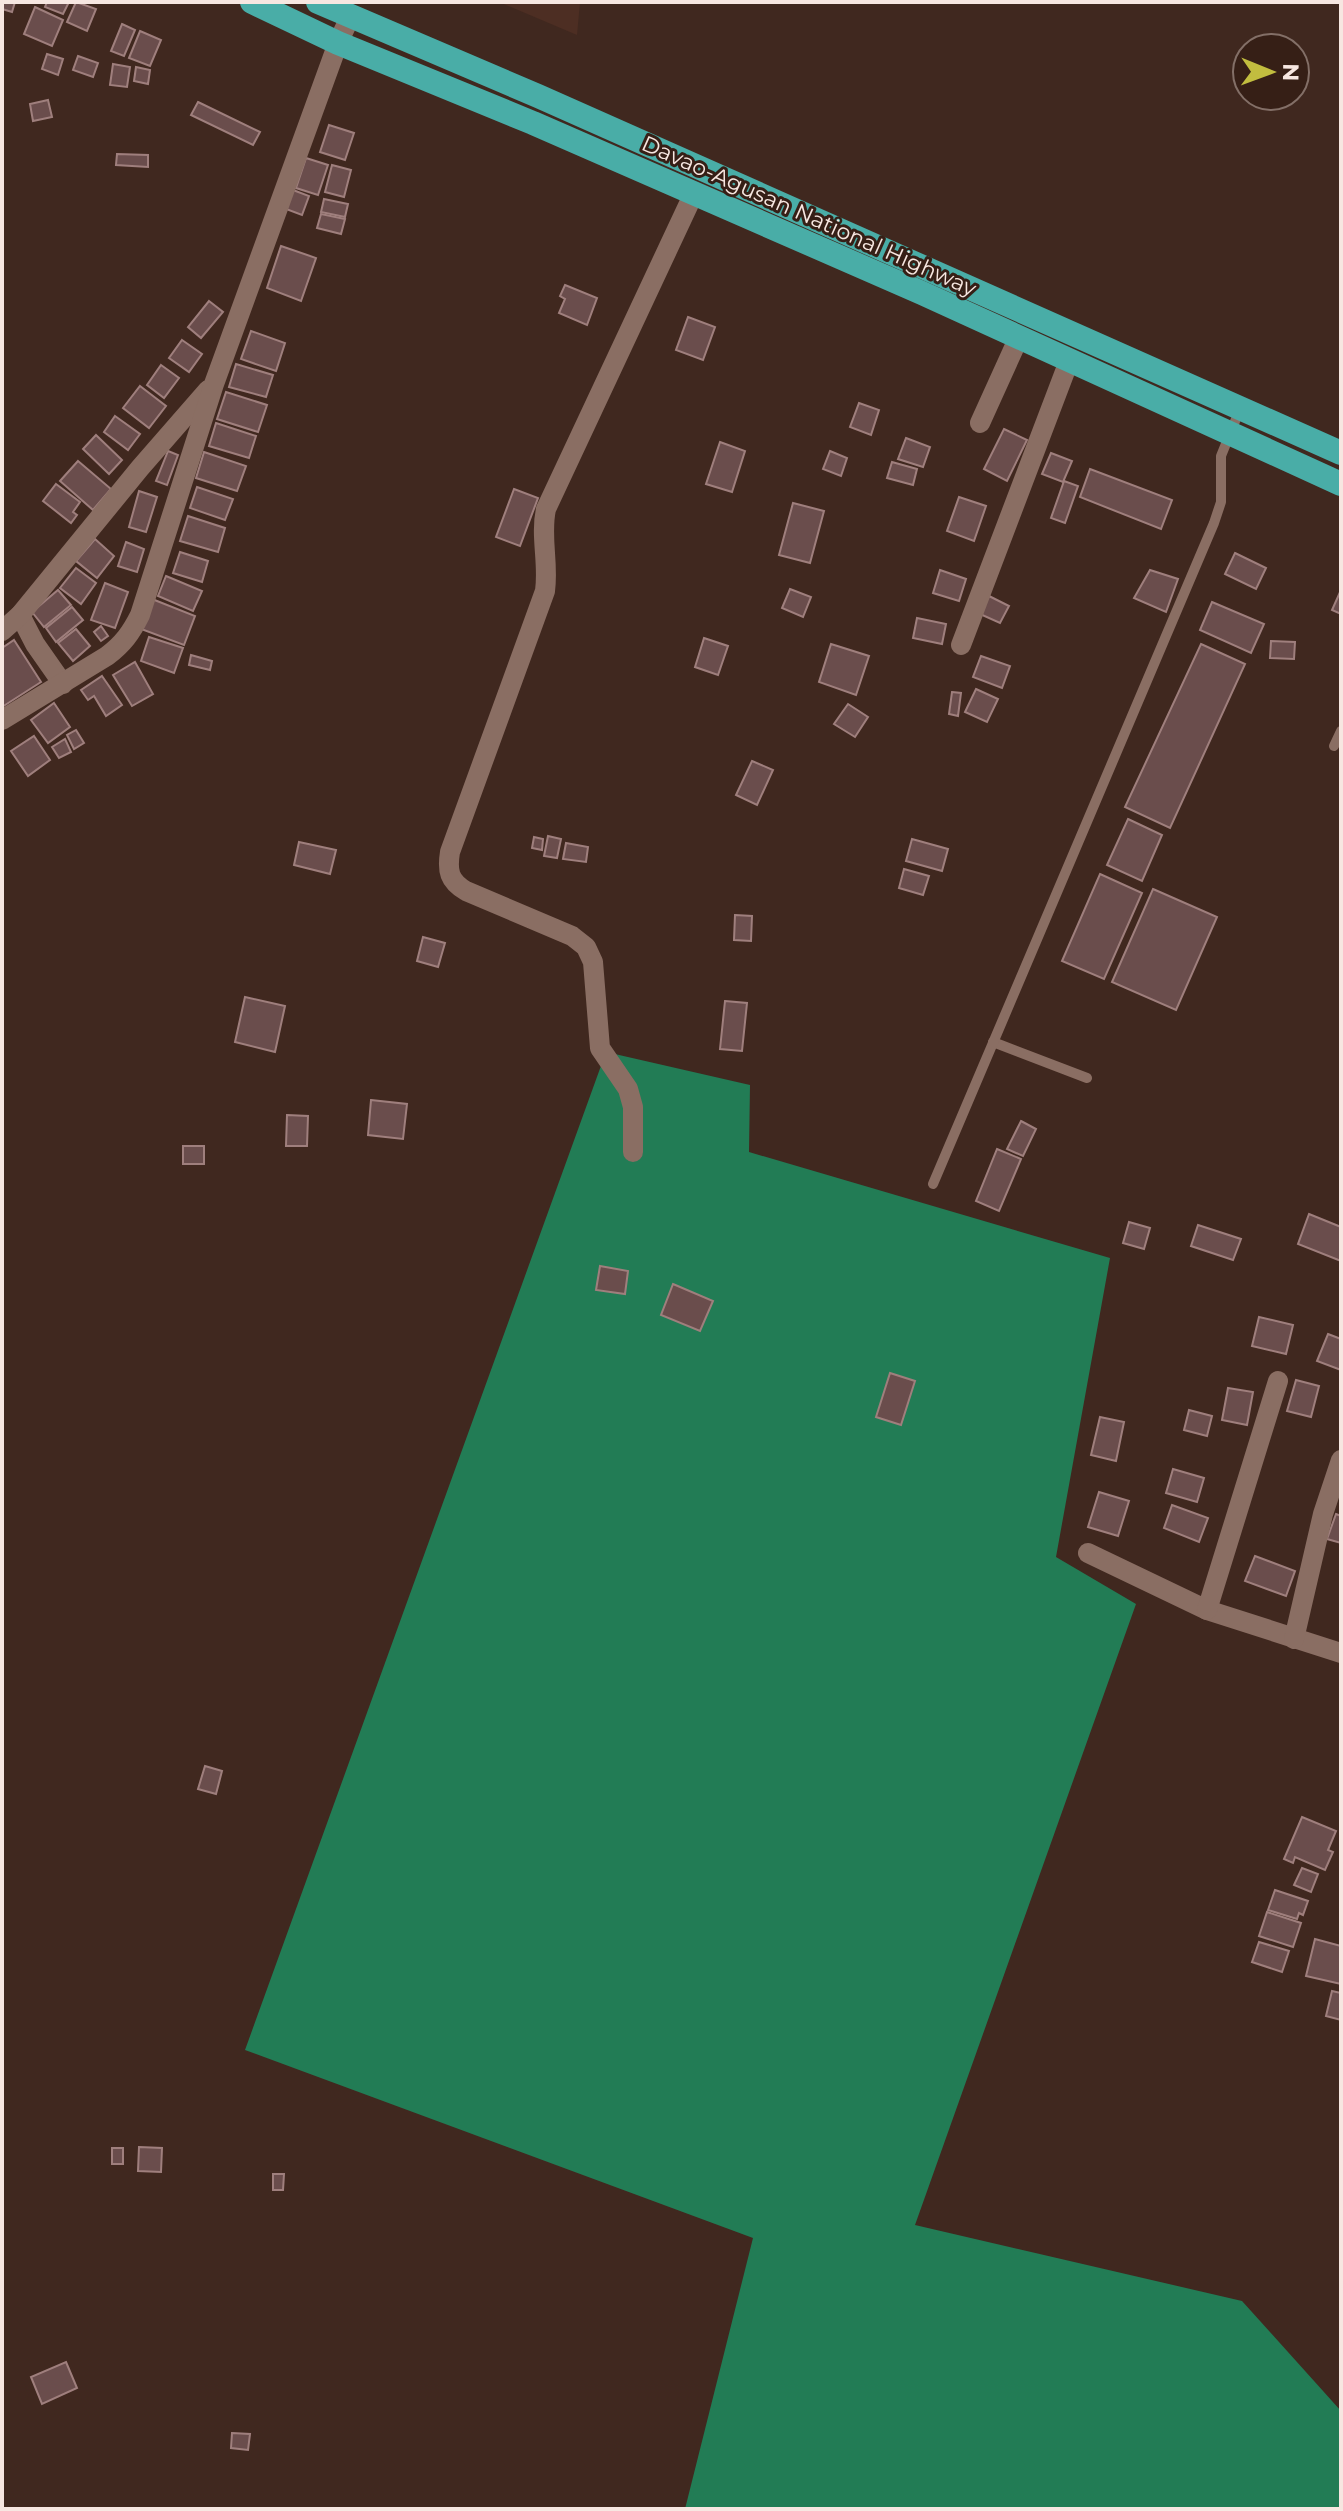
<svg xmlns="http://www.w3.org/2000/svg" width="1343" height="2511" viewBox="0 0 1343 2511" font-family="Montserrat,sans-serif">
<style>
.built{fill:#4d2e23}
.forest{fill:#227c55}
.building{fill:#6a4d4c;stroke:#9f7f7d;stroke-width:2}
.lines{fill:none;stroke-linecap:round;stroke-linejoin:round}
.lane{stroke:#8a6e63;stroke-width:10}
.street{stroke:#8a6e63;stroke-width:20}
.highway{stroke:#49ada7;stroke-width:24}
.labels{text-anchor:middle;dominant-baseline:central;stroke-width:6;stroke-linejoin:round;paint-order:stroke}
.street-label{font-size:22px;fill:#f7e7e1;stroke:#361f16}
</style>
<rect width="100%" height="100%" fill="#40281f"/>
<polygon class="built" points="499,2 580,2 577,35"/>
<polygon class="forest" points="606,1052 750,1085 749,1152 1110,1258 1056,1557 1136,1604 915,2225 1242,2301 1341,2411 1341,2509 685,2509 753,2238 245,2050"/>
<g class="building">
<polygon points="2,2 15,2 12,12 2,9"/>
<polygon points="47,2 69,2 63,14 45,7"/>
<polygon points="76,2 96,9 87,31 67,22"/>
<polygon points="35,7 63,20 52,46 24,34"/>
<polygon points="122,24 135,30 124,56 111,51"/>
<polygon points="140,31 161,40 150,66 129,58"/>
<polygon points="47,54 63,59 58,75 42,69"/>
<polygon points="78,56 98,63 93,77 73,70"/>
<polygon points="113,64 130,67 127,87 110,85"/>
<polygon points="136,67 150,70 148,84 134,81"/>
<polygon points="48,100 52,117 33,121 30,104"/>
<polygon points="198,102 260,132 253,145 191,115"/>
<polygon points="329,125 354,133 345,160 320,152"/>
<polygon points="117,154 148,155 148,167 116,165"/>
<polygon points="306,158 328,165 318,195 296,188"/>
<polygon points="332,165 351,170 344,197 325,192"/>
<polygon points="293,190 309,196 302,215 286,209"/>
<polygon points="324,199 348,204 345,217 321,212"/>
<polygon points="321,214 345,219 341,234 317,228"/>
<polygon points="281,246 316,258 301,301 267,288"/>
<polygon points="565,285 597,298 587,325 559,313 565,299 560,296"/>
<polygon points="209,301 223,312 201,338 188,327"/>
<polygon points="688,317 715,327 703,360 676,350"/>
<polygon points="251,331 285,343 276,371 241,359"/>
<polygon points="182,340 202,354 189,372 169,358"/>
<polygon points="236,364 273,375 266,397 229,387"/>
<polygon points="161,365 179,378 164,398 147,385"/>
<polygon points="140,386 166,406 149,428 123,408"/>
<polygon points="226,392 267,405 258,432 217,419"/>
<polygon points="859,403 879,410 871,435 850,427"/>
<polygon points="115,416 140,434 128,450 104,432"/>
<polygon points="216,423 256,436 249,458 209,446"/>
<polygon points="1004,429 1027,440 1007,481 984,469"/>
<polygon points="96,435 122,460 109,474 83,449"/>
<polygon points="906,438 930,447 923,467 898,459"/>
<polygon points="720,442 745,451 732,492 706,484"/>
<polygon points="168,451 178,455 167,485 156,481"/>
<polygon points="830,451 847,458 841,476 823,469"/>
<polygon points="204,452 246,466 237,491 196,478"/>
<polygon points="1051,453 1072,461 1063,482 1042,474"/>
<polygon points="78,461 111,489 93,510 60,481"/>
<polygon points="892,462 917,469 913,485 887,478"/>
<polygon points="1090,469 1172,500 1161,529 1080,497"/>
<polygon points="1064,481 1078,486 1065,523 1051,518"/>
<polygon points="56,484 80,502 73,512 77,515 71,523 43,501"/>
<polygon points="197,487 233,499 225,520 190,508"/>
<polygon points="514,489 538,498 520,546 496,537"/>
<polygon points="139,491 157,497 146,532 129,527"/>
<polygon points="959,497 986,506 974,541 947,531"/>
<polygon points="793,503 824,511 810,563 779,555"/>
<polygon points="188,516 225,528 218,552 180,541"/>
<polygon points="95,539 114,556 97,578 76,561"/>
<polygon points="126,542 144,549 137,572 118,566"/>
<polygon points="180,552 208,561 202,582 173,573"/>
<polygon points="1235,553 1266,568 1256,589 1225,574"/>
<polygon points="76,568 96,583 81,604 60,588"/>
<polygon points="940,570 966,579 959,601 933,593"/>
<polygon points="1150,570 1178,579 1166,612 1134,598"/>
<polygon points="166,576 202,591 193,611 158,596"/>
<polygon points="105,583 128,592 115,628 91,620"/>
<polygon points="790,589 811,597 803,617 782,608"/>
<polygon points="58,590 71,605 44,627 32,612"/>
<polygon points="1341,590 1341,614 1332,610"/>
<polygon points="989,596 1009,606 1000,623 980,614"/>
<polygon points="152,599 195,616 184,645 141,629"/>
<polygon points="1212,602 1264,624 1251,653 1200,630"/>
<polygon points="72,607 83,620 56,642 46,628"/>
<polygon points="917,618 946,624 942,644 913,638"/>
<polygon points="101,626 108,636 101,641 94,632"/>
<polygon points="76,629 90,646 73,661 58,643"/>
<polygon points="149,637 183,648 174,673 141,661"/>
<polygon points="704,638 728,646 718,675 695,667"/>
<polygon points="14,640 41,682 2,707 2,648"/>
<polygon points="1271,641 1295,642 1294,659 1270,658"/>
<polygon points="831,644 869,656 856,695 819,682"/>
<polygon points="1201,644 1245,664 1170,828 1125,807"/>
<polygon points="191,655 212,661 210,670 189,665"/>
<polygon points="981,656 1010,666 1002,688 973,677"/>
<polygon points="135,662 153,694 132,706 113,675"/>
<polygon points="102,676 122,705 106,716 94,696 88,700 81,690"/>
<polygon points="976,689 998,699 987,722 965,712"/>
<polygon points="952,692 961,693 958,716 949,714"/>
<polygon points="54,703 70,727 48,743 31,720"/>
<polygon points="848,704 868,717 855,737 834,724"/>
<polygon points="76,730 84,743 74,749 67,735"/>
<polygon points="34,736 50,760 28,776 11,751"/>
<polygon points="65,739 71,752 59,758 52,747"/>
<polygon points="752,761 773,770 757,805 736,795"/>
<polygon points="1128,819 1162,835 1142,881 1107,865"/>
<polygon points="548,836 561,839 557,858 544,856"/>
<polygon points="534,837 543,839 542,850 532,848"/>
<polygon points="912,839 948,849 942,871 906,861"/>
<polygon points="299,842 336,850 330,874 294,865"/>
<polygon points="566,843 588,847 586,862 563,859"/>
<polygon points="904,869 929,876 923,895 899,888"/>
<polygon points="1100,874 1142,893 1104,979 1062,961"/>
<polygon points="1153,889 1217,917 1176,1010 1112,982"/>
<polygon points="735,915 752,916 751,941 734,940"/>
<polygon points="423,937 445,943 438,967 417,961"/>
<polygon points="245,997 285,1006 275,1052 235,1042"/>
<polygon points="725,1001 747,1003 742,1051 720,1049"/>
<polygon points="371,1100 407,1104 403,1139 368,1135"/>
<polygon points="287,1115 308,1116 307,1146 286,1146"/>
<polygon points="1021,1121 1036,1129 1023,1156 1007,1149"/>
<rect x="183" y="1146" width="21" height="18"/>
<polygon points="997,1149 1021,1159 999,1211 976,1201"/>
<polygon points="1309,1214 1341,1227 1341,1261 1298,1244"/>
<polygon points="1129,1222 1150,1228 1144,1249 1123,1243"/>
<polygon points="1198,1225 1241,1239 1233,1260 1191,1246"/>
<polygon points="600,1266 628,1271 625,1294 596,1290"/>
<polygon points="673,1284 713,1301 700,1331 661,1315"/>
<polygon points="1259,1317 1293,1325 1286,1354 1252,1346"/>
<polygon points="1328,1334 1341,1339 1341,1370 1317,1361"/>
<polygon points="890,1373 915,1381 901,1425 876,1417"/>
<polygon points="1296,1380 1319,1386 1311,1417 1287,1411"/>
<polygon points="1228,1388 1253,1392 1247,1425 1222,1420"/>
<polygon points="1189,1410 1212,1416 1207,1436 1184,1430"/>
<polygon points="1100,1417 1124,1422 1116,1461 1091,1455"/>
<polygon points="1173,1469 1204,1478 1197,1502 1166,1493"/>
<polygon points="1099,1492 1129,1501 1118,1536 1088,1527"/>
<polygon points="1172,1505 1208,1518 1199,1542 1164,1528"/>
<polygon points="1336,1514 1341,1516 1341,1543 1327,1539"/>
<polygon points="1255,1556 1295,1571 1286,1596 1245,1581"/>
<polygon points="205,1766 222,1771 216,1794 198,1789"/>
<polygon points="1302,1817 1336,1831 1328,1850 1333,1852 1325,1870 1295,1857 1293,1863 1284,1859"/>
<polygon points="1302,1868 1318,1874 1311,1892 1294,1885"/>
<polygon points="1275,1890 1308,1901 1303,1915 1299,1913 1297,1919 1268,1910"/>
<polygon points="1267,1912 1301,1923 1293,1947 1259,1936"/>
<polygon points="1315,1939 1341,1946 1341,1984 1306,1976"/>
<polygon points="1259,1942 1289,1951 1282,1972 1252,1962"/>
<polygon points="1332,1991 1341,1993 1341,2020 1326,2016"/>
<polygon points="139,2147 162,2148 161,2172 138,2171"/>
<rect x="112" y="2148" width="11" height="16"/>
<polygon points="273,2174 284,2174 283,2190 273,2190"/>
<polygon points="66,2362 77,2388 42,2404 31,2377"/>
<polygon points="232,2433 250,2434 248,2450 231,2448"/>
</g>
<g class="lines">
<g class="lane">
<polyline points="1334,746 1341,731"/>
<polyline points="993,1042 1087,1078"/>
<polyline points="933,1184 1214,523 1221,502 1221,456 1240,409"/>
</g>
<g class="street">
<polyline points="980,423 1019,337"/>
<polyline points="20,615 35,644 63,684"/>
<polyline points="2,631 20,615 140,468 208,390"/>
<polyline points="961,645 1069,361"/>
<path d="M2 720 107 656C123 644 131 633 140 615L214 384 338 43 350 17"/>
<path d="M633 1152V1107L628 1089 600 1048 593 962 586 947 572 936 466 891C449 881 447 871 450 852L545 591C549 563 540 536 546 509L694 193"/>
<polyline points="1088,1553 1207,1610 1341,1653"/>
<polyline points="1207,1610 1278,1381"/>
<polyline points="1294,1639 1323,1514 1341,1460"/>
</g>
<g class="highway">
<polyline points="252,2 338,43 533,123 922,293 1341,484"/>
<polyline points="318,2 538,96 1341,453"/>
</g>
</g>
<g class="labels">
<g class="street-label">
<text transform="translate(809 216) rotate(24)">Davao-Agusan National Highway</text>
</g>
</g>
<rect width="1343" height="2511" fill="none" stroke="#f7e7e1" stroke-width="8"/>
<g transform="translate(1271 72) rotate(91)"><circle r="38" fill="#361f16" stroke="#836f67" stroke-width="2"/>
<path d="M0-6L14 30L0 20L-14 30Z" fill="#c2bd3f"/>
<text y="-12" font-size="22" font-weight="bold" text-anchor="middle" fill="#f7e7e1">N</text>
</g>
</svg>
